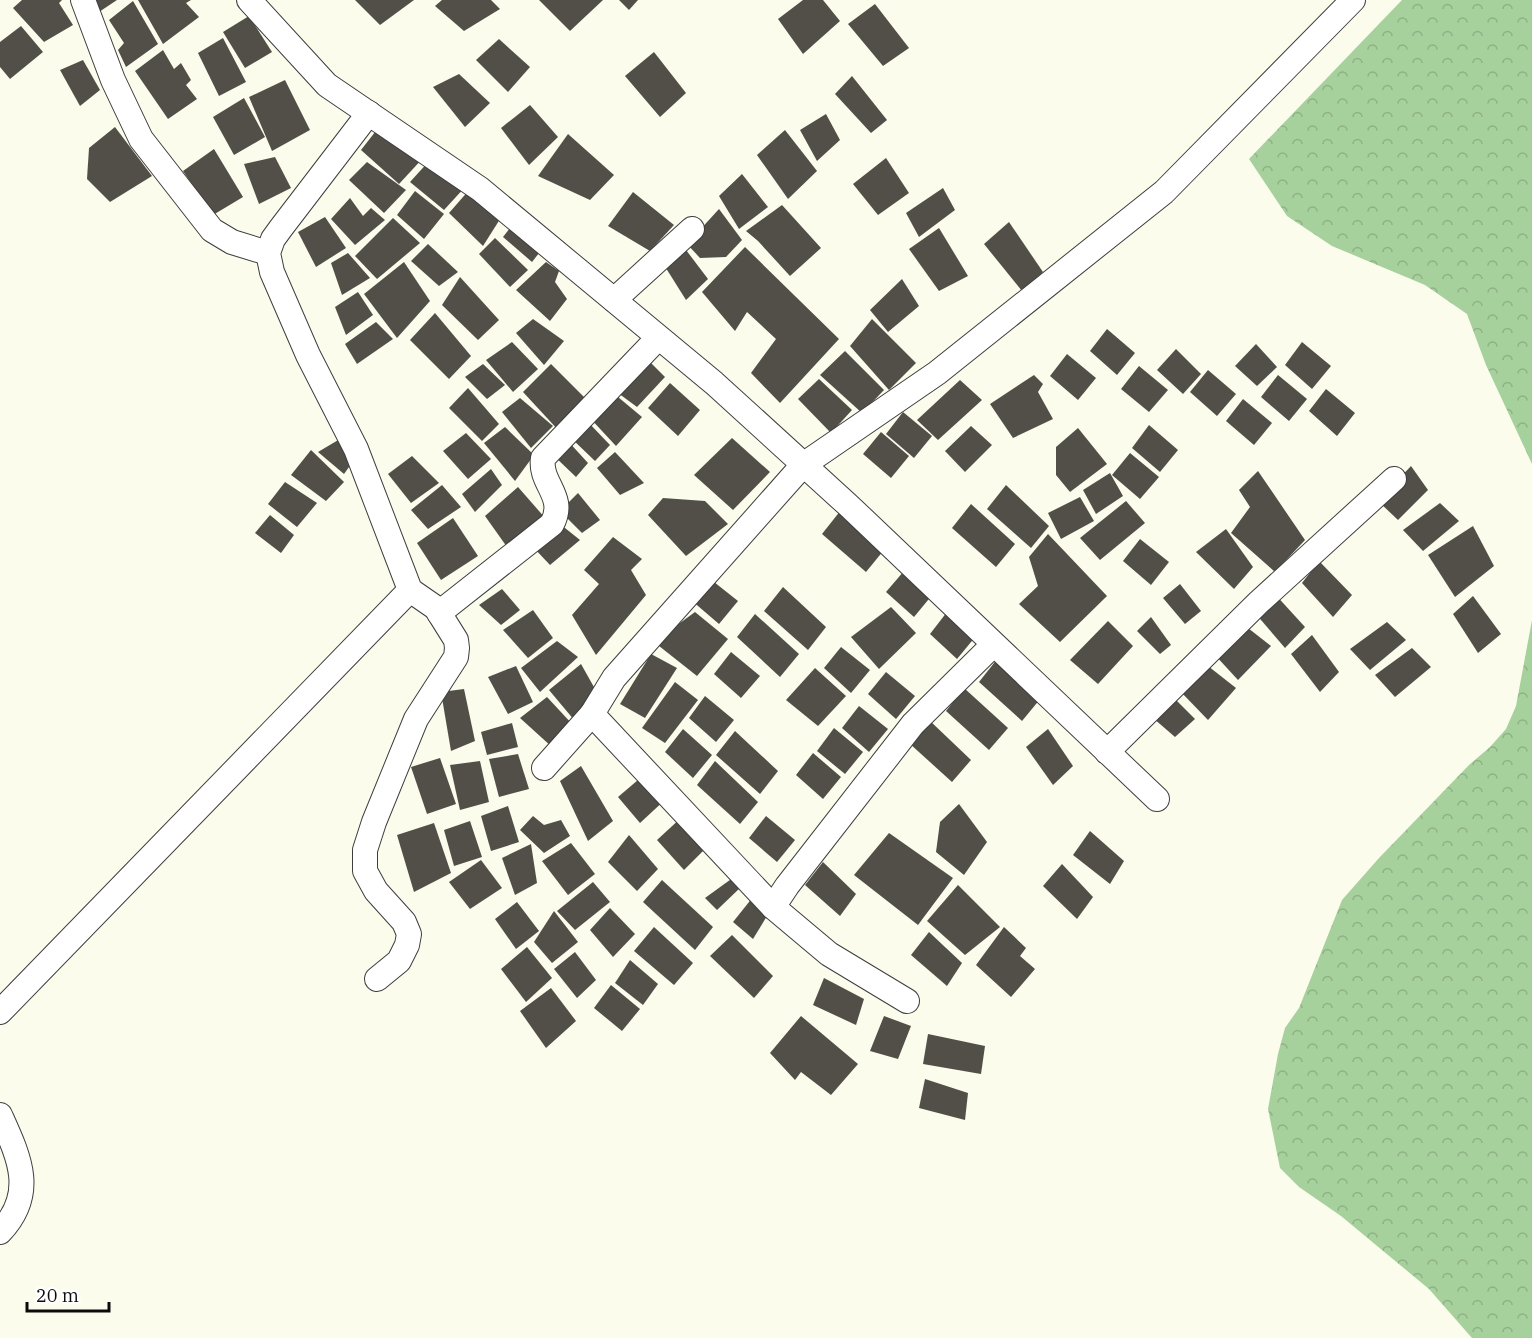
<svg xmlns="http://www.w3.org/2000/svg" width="1532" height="1338" viewBox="0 0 1532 1338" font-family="'IBM Plex Serif',serif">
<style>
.forest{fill:url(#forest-crowns)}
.building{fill:#524f49}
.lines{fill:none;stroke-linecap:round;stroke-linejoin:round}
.minor-casing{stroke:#3e3e3e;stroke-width:26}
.minor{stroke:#fff;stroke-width:24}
</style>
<defs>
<pattern id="forest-crowns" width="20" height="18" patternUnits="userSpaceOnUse" patternTransform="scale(1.5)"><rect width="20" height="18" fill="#a6d09c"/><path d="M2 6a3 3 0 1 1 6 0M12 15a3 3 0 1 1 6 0" fill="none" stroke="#8eb185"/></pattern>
</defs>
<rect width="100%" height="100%" fill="#fbfcec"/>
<g class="forest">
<polygon points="1402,0 1532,0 1532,464 1486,365 1467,314 1425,285 1332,246 1287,216 1249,159"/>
<polygon points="1532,620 1532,1338 1472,1338 1429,1289 1341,1216 1299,1187 1280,1168 1268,1109 1278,1054 1285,1028 1299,1008 1342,900 1379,858 1469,765 1490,747 1506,729 1516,706"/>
</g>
<g class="building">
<polygon points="22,0 62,0 59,3 73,25 44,42 13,8"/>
<polygon points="91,0 117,0 96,14"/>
<polygon points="138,0 191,0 186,3 199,17 163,44"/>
<polygon points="355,0 414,0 380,25"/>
<polygon points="442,0 491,0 500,9 464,31 435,6"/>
<polygon points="539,0 603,0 570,31"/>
<polygon points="619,0 638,0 629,10"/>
<polygon points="803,0 823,0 840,21 803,54 778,19"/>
<polygon points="133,1 158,44 126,67 118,50 124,43 109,20"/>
<polygon points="875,4 909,48 883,66 848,24"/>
<polygon points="249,16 272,52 245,68 223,32"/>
<polygon points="21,26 43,52 10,79 0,67 0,42"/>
<polygon points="223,38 246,82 219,96 198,53"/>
<polygon points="499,39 530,67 508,92 476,60"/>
<polygon points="163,50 174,69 181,63 191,80 186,85 197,99 168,119 135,71"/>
<polygon points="654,52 686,93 660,117 625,76"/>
<polygon points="83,60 100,90 80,106 60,70"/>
<polygon points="459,74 490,103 465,127 433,87"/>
<polygon points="852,76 887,120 871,133 835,94"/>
<polygon points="285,80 310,130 272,151 249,97"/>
<polygon points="244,98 265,137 234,155 213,117"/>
<polygon points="530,105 558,137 529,165 501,128"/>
<polygon points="826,114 840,140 817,161 800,130"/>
<polygon points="115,127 152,176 110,202 87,179 89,148"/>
<polygon points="379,127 424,157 399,184 361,150"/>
<polygon points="785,130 817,171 788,199 757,155"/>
<polygon points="568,134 614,175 590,200 538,176"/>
<polygon points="214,149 243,197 213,215 183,171"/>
<polygon points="275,157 291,188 259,204 244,164"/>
<polygon points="886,158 909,193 878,215 853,184"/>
<polygon points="430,160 466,186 444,210 410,182"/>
<polygon points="367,162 406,190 384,213 349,180"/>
<polygon points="742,174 768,207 739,229 719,196"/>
<polygon points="943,188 955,210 919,237 906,213"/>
<polygon points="470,189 502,216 483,246 449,213"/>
<polygon points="415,191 444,214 424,239 397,215"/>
<polygon points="633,192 674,225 650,251 608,226"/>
<polygon points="350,198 363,216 371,208 385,220 355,245 331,219"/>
<polygon points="782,205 821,248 790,276 758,241 746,231"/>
<polygon points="719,209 742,240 726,257 700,258 687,244"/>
<polygon points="325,217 346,248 316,267 298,232"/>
<polygon points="393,218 420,243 377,279 355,256"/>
<polygon points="1009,222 1043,272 1022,291 984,244"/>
<polygon points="513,224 543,248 532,262 503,237"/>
<polygon points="939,228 968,276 939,291 909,249"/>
<polygon points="495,238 528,270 510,287 479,254"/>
<polygon points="428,244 458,272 439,286 411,261"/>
<polygon points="683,246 708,279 686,300 664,265"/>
<polygon points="745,247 839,339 780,403 751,373 776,339 747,312 735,331 702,292"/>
<polygon points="348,253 370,278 342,295 331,263"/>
<polygon points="404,262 430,301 397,338 364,294"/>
<polygon points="546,262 559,271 555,282 567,299 550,321 516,290"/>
<polygon points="460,277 499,320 478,340 442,305"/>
<polygon points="902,279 919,306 888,332 870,310"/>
<polygon points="358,292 373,315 346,335 335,307"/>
<polygon points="435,313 471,356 449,379 410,340"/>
<polygon points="533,319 564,341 544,365 516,333"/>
<polygon points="872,319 916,363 889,390 850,346"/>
<polygon points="376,322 393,339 357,364 345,344"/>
<polygon points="1107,329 1135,353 1117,375 1090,351"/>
<polygon points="512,342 538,369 513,392 486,360"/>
<polygon points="1302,342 1331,366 1312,389 1285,365"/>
<polygon points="1256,344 1277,367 1257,386 1235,366"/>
<polygon points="1176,349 1201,374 1183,394 1157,370"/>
<polygon points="845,351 884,390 862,413 820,375"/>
<polygon points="1067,354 1096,378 1078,400 1050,376"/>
<polygon points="645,357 665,377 637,407 614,390"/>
<polygon points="483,364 505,385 487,399 465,377"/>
<polygon points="551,364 588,401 560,432 523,392"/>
<polygon points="1139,366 1168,390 1149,412 1121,389"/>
<polygon points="1208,370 1236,394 1217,416 1190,392"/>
<polygon points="1034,375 1043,384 1038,392 1053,419 1013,438 990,404"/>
<polygon points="1278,375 1307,399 1289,421 1261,397"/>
<polygon points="819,379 852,410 831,433 798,399"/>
<polygon points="960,380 982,400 938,440 917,420"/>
<polygon points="670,383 700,410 678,436 648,408"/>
<polygon points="468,388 499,424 482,441 449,408"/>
<polygon points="1326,389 1355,413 1337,436 1309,411"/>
<polygon points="612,392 642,417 616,446 589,417"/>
<polygon points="520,398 553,426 531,448 502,412"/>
<polygon points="1243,399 1272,423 1254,445 1226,421"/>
<polygon points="903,412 932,436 914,458 886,434"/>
<polygon points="586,420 610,445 595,461 570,437"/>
<polygon points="1149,425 1178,450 1160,472 1132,448"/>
<polygon points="971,426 992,445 965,472 945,451"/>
<polygon points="505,427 534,455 515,481 484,443"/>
<polygon points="1078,428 1107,464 1070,492 1056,475 1056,447"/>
<polygon points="881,432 909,456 891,478 863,454"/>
<polygon points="466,433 491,459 468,479 443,451"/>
<polygon points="345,436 354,460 344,474 318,452"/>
<polygon points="732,438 770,472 733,510 694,475"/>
<polygon points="567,440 588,463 576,477 552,454"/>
<polygon points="311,450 344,482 326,501 291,475"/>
<polygon points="615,452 644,483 620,495 597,468"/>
<polygon points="1130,453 1159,477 1140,499 1112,475"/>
<polygon points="412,456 439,483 411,503 388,474"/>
<polygon points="1411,466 1428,490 1398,520 1378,501"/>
<polygon points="491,469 502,485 475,512 462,494"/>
<polygon points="1258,471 1305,540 1275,572 1231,533 1250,507 1239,490"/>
<polygon points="1110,473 1123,496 1096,514 1083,490"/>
<polygon points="285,482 317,503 297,527 268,504"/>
<polygon points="442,485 461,507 428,529 411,510"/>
<polygon points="1006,485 1049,526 1031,548 987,509"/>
<polygon points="518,487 546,519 507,547 485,516"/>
<polygon points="578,493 600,520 582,533 560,511"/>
<polygon points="1080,497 1094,521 1061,539 1048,513"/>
<polygon points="663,498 705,501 728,524 686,556 648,515"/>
<polygon points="1126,501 1145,523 1100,560 1080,538"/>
<polygon points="1440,503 1459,521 1423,551 1403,530"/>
<polygon points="971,504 1015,544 996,567 952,528"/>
<polygon points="841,510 884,550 866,572 822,534"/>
<polygon points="270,515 294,535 281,553 255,533"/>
<polygon points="453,518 478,556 441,580 417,543"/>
<polygon points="560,524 580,540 550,565 533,547"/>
<polygon points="1473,526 1494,566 1455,597 1428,555"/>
<polygon points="1226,529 1253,567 1234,589 1196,552"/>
<polygon points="1048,534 1107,596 1060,642 1019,604 1038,586 1029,557"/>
<polygon points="613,537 642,559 631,570 646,595 596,655 572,615 599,584 584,570"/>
<polygon points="1140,539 1169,562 1151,585 1123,561"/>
<polygon points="1319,561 1352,595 1333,617 1302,583"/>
<polygon points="904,571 933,594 914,617 886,592"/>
<polygon points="709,578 738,601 719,624 691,600"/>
<polygon points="1180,584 1201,611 1185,624 1163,598"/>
<polygon points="783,587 826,627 808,650 764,611"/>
<polygon points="502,589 520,610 501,625 479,605"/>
<polygon points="1273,592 1305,627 1285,648 1255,613"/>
<polygon points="1473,596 1501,634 1478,653 1453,614"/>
<polygon points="891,607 916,633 879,669 851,637"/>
<polygon points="533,610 553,638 528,658 503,630"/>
<polygon points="695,612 728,639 697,676 654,642"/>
<polygon points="947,612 976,636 957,659 930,634"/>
<polygon points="755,614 799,654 780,677 737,637"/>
<polygon points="1151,617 1171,645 1160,654 1137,631"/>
<polygon points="1108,621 1133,646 1098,684 1070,660"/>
<polygon points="1387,622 1406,640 1370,670 1350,649"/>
<polygon points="1248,628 1271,646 1238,680 1215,655"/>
<polygon points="1312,635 1339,672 1320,692 1291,654"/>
<polygon points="557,641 578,657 540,692 521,668"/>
<polygon points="841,647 870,670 851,693 824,668"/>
<polygon points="1412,648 1431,667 1395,697 1375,675"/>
<polygon points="731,652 760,676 741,698 714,674"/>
<polygon points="651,654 677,668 645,718 620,704"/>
<polygon points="998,658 1041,698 1022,721 979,682"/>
<polygon points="581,664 599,696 575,721 549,690"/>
<polygon points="516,666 533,702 508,714 488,677"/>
<polygon points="1208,666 1236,688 1208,720 1180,691"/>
<polygon points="815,668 846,696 818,726 786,700"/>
<polygon points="886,672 915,696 896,719 868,694"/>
<polygon points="675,682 698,700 665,743 642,728"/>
<polygon points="964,688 1008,728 989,750 946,711"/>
<polygon points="464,689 475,741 451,751 441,692"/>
<polygon points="705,696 734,720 716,742 689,718"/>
<polygon points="547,697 573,725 552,747 520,718"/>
<polygon points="1174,698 1195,719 1175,737 1153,718"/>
<polygon points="859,706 888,729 869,752 842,728"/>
<polygon points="928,719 971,760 952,782 909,743"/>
<polygon points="512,723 518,747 487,755 481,732"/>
<polygon points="834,728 863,752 845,774 817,751"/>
<polygon points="683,729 712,755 693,778 665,752"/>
<polygon points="1048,729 1073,766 1053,785 1026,747"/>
<polygon points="735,731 778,771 760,794 716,755"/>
<polygon points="813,753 841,777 823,799 796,775"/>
<polygon points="518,754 529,789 499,797 489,759"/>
<polygon points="440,758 456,804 427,814 411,767"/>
<polygon points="480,761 489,802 460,810 450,765"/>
<polygon points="715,761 758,802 740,824 697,785"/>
<polygon points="581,766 613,821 588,841 560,781"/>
<polygon points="645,774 667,798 640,823 618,797"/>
<polygon points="959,804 987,842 964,875 936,852 940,822"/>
<polygon points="508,806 519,842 491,851 481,816"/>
<polygon points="533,816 544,825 561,820 570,836 544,853 520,830"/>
<polygon points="683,816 708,846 684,870 657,840"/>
<polygon points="766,816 795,840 777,862 749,838"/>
<polygon points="470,821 482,857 454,866 444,830"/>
<polygon points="434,823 451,873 414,892 397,835"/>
<polygon points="1090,831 1124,861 1110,884 1073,855"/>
<polygon points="889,833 953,878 918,925 854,875"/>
<polygon points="629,835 658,869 637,891 608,862"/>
<polygon points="571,843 595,874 568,895 542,861"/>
<polygon points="531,844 537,883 515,895 502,858"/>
<polygon points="481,860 502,888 470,909 449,882"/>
<polygon points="823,862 856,894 840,916 805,885"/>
<polygon points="1062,864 1093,897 1077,919 1043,886"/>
<polygon points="734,877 741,887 717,910 705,898"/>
<polygon points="662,880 713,927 695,950 643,902"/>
<polygon points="593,882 610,902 575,930 557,911"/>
<polygon points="958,885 1000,927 965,955 927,921"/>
<polygon points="753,897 770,911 753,939 733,922"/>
<polygon points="517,902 539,931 516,949 495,919"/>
<polygon points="610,908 635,934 613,957 590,930"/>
<polygon points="554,911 578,942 552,963 534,942"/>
<polygon points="654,927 693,963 674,985 634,951"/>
<polygon points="1004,927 1026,948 1020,956 1035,969 1011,997 976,965"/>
<polygon points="929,932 962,963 947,986 911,955"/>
<polygon points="732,935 773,976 754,998 710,956"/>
<polygon points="527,947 552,978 526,1002 501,969"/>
<polygon points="575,952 596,980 577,998 554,969"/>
<polygon points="630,960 658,984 643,1005 615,983"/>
<polygon points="824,978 864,999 856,1025 813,1005"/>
<polygon points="611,985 640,1009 622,1031 594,1008"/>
<polygon points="551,988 576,1021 546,1048 520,1011"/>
<polygon points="801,1016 858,1064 831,1095 801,1072 795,1080 770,1053"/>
<polygon points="884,1016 911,1026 898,1059 870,1051"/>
<polygon points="928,1034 985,1046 981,1074 923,1064"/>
<polygon points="925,1079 968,1093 965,1120 919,1108"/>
</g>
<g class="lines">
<defs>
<g id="minor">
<polyline points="83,0 113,80 141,139 212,230 232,242 268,253"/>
<polyline points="249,0 327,85 480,189 714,383 848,505 1157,799"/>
<polyline points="369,113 281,228 273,239 268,253 272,272 308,355 356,449 410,590 436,608 456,640 457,648 456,657 416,719 374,822 365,850 365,871 376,891 404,922 409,934 407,945 399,961 377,979"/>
<polyline points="614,300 692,229"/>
<path d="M439 613 552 524C567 496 539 484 543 458L658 338"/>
<polyline points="1107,752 1259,602 1394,479"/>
<polyline points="544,768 592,714"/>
<polyline points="773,907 592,714 614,678 803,465 937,373 1164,192 1353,0"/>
<polyline points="907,1001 829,954 773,907 787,886 913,724 993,645"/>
<polyline points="0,1012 410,590"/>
<path d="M0 1115C19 1157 37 1193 0 1232"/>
</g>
</defs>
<use href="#minor" class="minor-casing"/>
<use href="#minor" class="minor"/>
</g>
<path d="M27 1302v9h82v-9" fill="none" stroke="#0b0b0b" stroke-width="3"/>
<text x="36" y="1302" font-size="18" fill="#0b0b0b" stroke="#ffffff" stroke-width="4.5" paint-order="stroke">20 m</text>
</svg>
